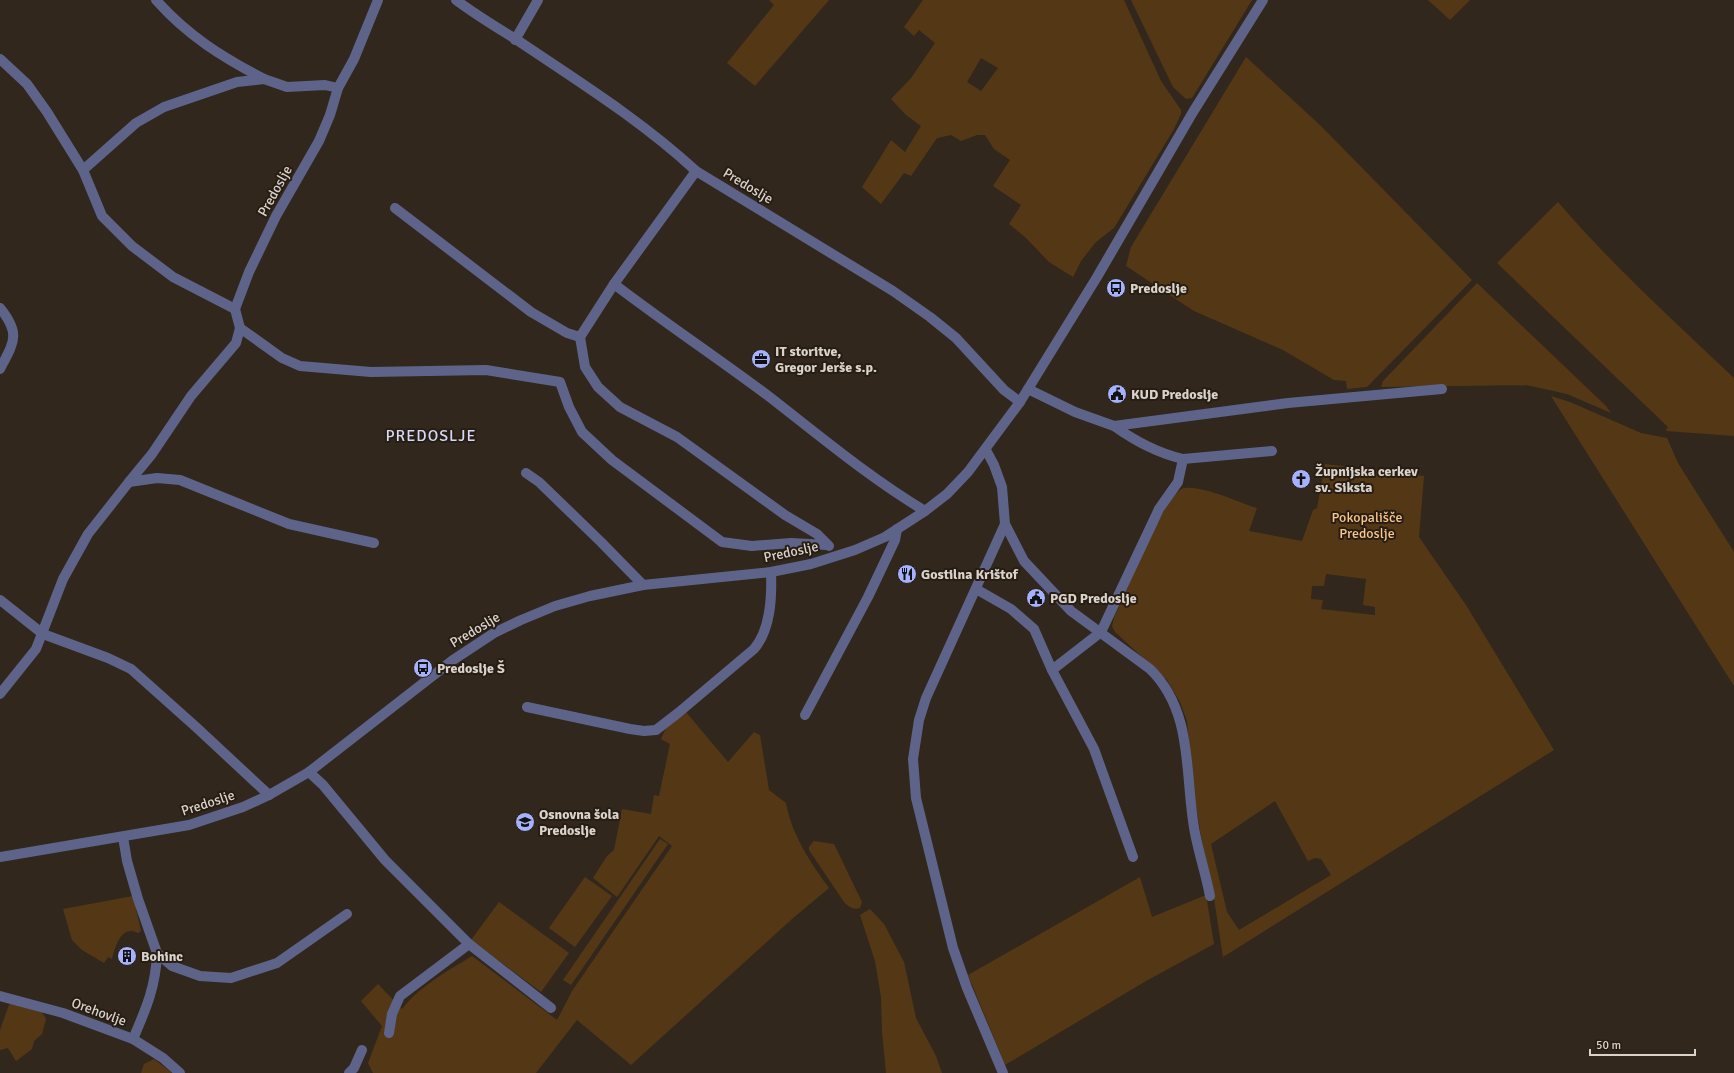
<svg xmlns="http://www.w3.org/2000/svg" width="1734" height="1073" viewBox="0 0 1734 1073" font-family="Signika,sans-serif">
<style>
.green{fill:#543816;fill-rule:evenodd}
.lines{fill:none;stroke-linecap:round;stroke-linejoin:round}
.minor{stroke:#5e6489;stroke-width:10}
.labels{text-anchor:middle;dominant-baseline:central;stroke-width:4;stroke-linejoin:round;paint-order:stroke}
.street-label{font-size:14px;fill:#d9d3cc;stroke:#271d13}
.poi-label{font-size:14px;font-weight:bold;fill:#d9d3cc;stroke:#271d13;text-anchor:start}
.park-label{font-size:14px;fill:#f9c58b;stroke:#271d13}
.quarter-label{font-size:16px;letter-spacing:1px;fill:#d3d9f6;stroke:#271d13}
</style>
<rect width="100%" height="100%" fill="#31271c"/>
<g class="green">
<polygon points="769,0 829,0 755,86 727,63 774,5"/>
<path d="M923 0H1124L1161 81 1181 110V114L1174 129 1114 228 1096 242 1081 261 1073 277 1049 262 1025 237 1009 224 1021 205 993 186 1010 160 994 149 985 135H977L961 141 951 135 937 138 911 176 904 173 881 204 862 187 891 140 905 152 921 126 906 115 891 99 911 78 935 43 919 30 914 36 904 27ZM981 58 998 68 981 91 967 82Z"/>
<polygon points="1131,0 1252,0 1192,98 1186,99 1173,87"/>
<polygon points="1428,0 1470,0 1450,20"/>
<polygon points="1246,57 1321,126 1472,280 1367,387 1347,389 1346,381 1334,380 1283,350 1194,311 1126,266 1131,247"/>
<path d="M1558 202C1612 265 1674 321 1734 378V436L1666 431 1668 427 1497 263Z"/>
<polygon points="1477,283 1606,406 1611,413 1567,394 1526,385 1381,387 1383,381"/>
<polygon points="1551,396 1570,402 1641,433 1667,438 1678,463 1734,552 1734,686"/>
<path d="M1325 464 1424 476 1419 537 1466 605 1554 750 1223 957 1213 892 1203 848 1193 788 1187 721 1180 702 1167 680 1115 632 1112 626 1114 618C1124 597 1165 492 1184 488 1202 485 1238 502 1257 508L1249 531 1302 541 1313 510 1317 508ZM1326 574 1366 579 1363 605 1375 607V615L1321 609 1323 600 1311 599 1312 586H1324ZM1275 801 1308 861 1315 858 1321 859 1331 875 1239 930 1227 912 1211 844Z"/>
<path d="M686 712 728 762 754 732 760 735 769 790 786 803C792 835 810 862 829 888L792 919 631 1065 577 1020 536 1073H373L368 1063 382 1026 361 1001 378 984 402 1009C421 985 446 972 472 956L557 1020 572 991 672 846 659 836 617 897 593 878 607 856 614 850 622 809 651 814 654 795 659 796 670 744 661 739 666 728Z"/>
<polygon points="660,839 668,844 571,985 563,980"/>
<path d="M814 841 834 844 862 902 860 908C853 910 849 907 844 902L809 850V847Z"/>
<polygon points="585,877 612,896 575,947 549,928"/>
<polygon points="1140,877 1152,917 1206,895 1214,944 1146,981 1005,1065 968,975"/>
<path d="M133 896 141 931 138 933C121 924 115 947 112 959L108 957 104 963 82 950 72 940 63 909Z"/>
<polygon points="499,902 569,953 541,992 471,940"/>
<polygon points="870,909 884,924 904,962 916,1018 936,1056 942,1073 886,1073 882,1031 881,997 875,961 860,915"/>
<polygon points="10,1002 42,1012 46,1019 42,1034 34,1041 32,1049 16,1061 8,1048 0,1050 0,1030"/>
<polygon points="154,1059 172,1073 141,1073 144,1064"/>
</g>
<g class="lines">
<g class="minor">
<path d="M156 0C188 36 222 57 264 79"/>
<path d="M456 0C476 15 496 27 517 40 578 81 642 121 696 171L893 291 930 317 956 338 1004 390 1020 402"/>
<polyline points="515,40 538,0"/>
<polyline points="0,59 27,84 47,112 83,170 102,216 132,246 173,277 235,309"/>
<polyline points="83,170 136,123 164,107 237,82 264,79 287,87 325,85 338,88"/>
<polyline points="395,208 531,312 567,333 580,337 614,284 696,171"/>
<path d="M614 284C665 323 719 359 771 398 821 437 870 478 925 511"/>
<path d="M0 308C21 334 14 342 0 369"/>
<polyline points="240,328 282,358 300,366 371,372 486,370 560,382 569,407 582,432 612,460 722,542 752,546 791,543 827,545"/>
<polyline points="580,337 585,367 598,387 620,407 677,437 785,515 817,534 829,546"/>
<polyline points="1028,389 1075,412 1114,426 1288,403 1442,389"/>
<path d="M1114 426C1135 441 1157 453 1183 459L1178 482 1159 509 1101 632 1052 670 1094 749 1133 857"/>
<polyline points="986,450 994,465 1002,487 1005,524 926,698 919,720 913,759 916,798 953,948 967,988 1003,1073"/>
<polyline points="1183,459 1272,451"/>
<polyline points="526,473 539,482 601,542 643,585"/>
<polyline points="129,482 152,454 191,396 236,343 240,328 235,309 249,272 276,216 319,141 330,115 338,88 354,59 378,0"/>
<path d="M1005 524 1024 561 1071 611 1150 669C1195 713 1184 777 1195 833 1199 854 1206 875 1210 896"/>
<polyline points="976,589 1011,609 1034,629 1052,670"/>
<polyline points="0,600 43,634 108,658 131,669 196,727 269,795"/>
<polyline points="0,694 36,649 63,579 88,534 129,482 157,478 180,480 289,524 374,543"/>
<path d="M527 707 630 729 644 731 656 730 678 713 754 649C771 629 772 597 771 572"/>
<polyline points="805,715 868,597 895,540 897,529"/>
<polyline points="309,772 323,785 385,860 469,944 551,1008"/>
<polyline points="123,837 127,861 138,899 157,953 172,966 200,976 231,978 277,963 347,914"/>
<polyline points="0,857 189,825 243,807 269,795 309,772 453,660 494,633 521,620 555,606 590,596 643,585 771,572 811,564 855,550 885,537 925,511 947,494 968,472 1020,402 1097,277 1193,112 1263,0"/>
<polyline points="0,996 63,1013 133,1039 163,1058 180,1073"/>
<polyline points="389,1033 392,1014 400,996 469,944"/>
<path d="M133 1039C146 1009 156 986 157 953"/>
<polyline points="349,1073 354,1068 362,1050"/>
</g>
</g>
<defs>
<symbol id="bus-disc" viewBox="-11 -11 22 22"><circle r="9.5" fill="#a5b1fc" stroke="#271d13"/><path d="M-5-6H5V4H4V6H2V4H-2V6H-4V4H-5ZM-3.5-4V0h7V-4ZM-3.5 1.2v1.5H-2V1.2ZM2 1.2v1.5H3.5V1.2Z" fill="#111"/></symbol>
<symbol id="office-disc" viewBox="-11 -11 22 22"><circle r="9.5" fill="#a5b1fc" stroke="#271d13"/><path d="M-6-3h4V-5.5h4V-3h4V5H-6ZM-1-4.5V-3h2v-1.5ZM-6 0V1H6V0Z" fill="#111"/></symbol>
<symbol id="civic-disc" viewBox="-11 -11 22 22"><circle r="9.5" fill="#a5b1fc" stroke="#271d13"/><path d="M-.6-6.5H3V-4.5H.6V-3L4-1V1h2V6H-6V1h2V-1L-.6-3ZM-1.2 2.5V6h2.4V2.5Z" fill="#111"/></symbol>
<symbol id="church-disc" viewBox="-11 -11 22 22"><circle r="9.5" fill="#a5b1fc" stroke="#271d13"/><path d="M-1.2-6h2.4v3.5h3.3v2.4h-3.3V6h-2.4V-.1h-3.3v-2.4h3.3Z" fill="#111"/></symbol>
<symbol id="restaurant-disc" viewBox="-11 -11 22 22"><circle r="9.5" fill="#a5b1fc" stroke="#271d13"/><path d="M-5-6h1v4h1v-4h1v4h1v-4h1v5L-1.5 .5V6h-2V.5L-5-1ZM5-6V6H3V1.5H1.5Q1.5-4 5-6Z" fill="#111"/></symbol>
<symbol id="school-disc" viewBox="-11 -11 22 22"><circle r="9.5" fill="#a5b1fc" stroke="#271d13"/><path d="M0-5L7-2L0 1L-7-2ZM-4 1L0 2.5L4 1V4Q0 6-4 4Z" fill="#111"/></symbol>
<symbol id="building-disc" viewBox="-11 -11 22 22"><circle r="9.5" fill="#a5b1fc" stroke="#271d13"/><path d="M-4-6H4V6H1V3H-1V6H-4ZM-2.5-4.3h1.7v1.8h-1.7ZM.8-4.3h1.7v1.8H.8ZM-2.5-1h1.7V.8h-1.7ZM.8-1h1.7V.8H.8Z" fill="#111"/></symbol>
</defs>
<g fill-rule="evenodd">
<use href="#bus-disc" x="1105" y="277" width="22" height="22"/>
<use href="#office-disc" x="750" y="348" width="22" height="22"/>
<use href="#civic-disc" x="1106" y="383" width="22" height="22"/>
<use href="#church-disc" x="1290" y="468" width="22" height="22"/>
<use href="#restaurant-disc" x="896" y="563" width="22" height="22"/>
<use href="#civic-disc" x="1025" y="587" width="22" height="22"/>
<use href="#bus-disc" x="412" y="657" width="22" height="22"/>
<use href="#school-disc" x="514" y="811" width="22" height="22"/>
<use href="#building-disc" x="116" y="945" width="22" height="22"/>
</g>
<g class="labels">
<g class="street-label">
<text transform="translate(748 186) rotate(31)">Predoslje</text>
<text transform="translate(275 191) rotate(-61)">Predoslje</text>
<text transform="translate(791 552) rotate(-12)">Predoslje</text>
<text transform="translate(475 630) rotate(-31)">Predoslje</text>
<text transform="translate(208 803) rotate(-18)">Predoslje</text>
<text transform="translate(99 1012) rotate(20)">Orehovlje</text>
</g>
<g class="poi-label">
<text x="1130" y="288">Predoslje</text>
<text x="775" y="351">IT storitve,<tspan x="775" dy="16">Gregor Jerše s.p.</tspan></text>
<text x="1131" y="394">KUD Predoslje</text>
<text x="1315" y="471">Župnijska cerkev<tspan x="1315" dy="16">sv. Siksta</tspan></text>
<text x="921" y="574">Gostilna Krištof</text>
<text x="1050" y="598">PGD Predoslje</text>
<text x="437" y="668">Predoslje Š</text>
<text x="539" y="814">Osnovna šola<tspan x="539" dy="16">Predoslje</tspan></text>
<text x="141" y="956">Bohinc</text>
</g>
<g class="park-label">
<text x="1367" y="517">Pokopališče<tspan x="1367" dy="16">Predoslje</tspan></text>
</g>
<g class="quarter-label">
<text x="431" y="436">PREDOSLJE</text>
</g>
</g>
<path d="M1590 1049v6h105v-6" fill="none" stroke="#d9d3cc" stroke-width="2"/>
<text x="1596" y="1049" font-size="12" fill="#d9d3cc" stroke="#271d13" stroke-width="3" paint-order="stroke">50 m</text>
</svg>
